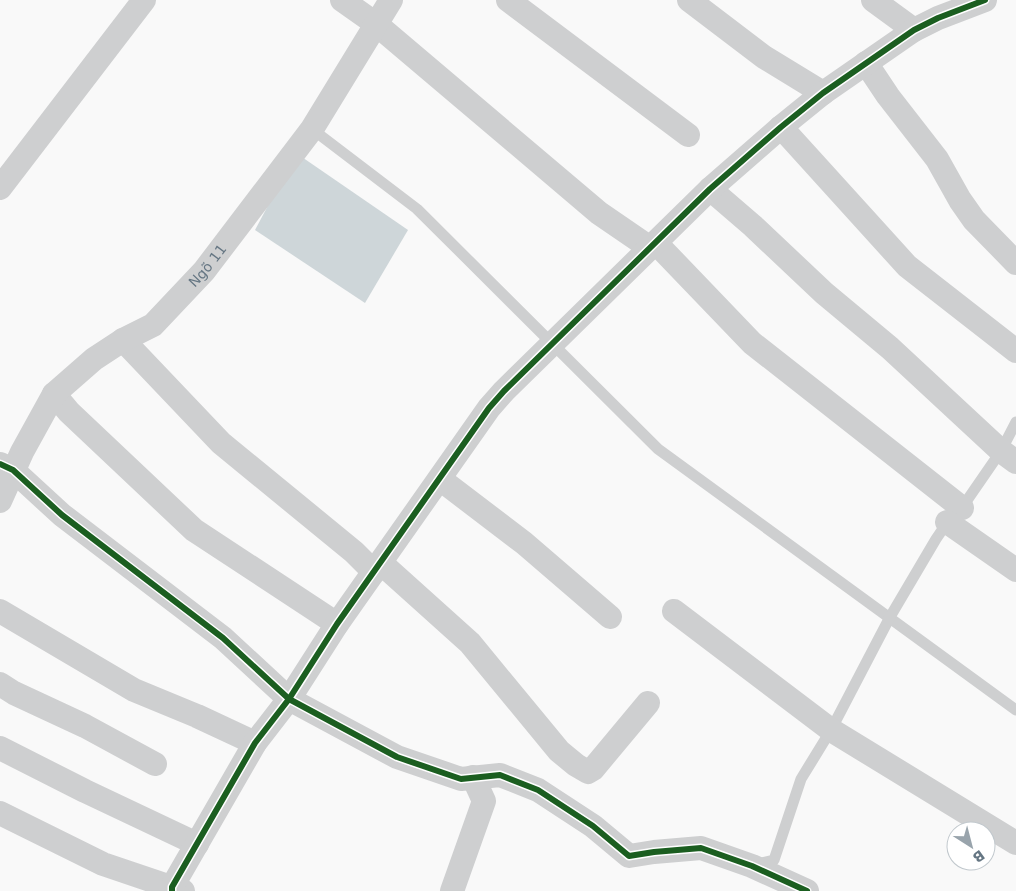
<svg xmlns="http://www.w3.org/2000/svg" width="1016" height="891" viewBox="0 0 1016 891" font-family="'DejaVu Sans',sans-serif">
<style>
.water{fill:#ced6d9}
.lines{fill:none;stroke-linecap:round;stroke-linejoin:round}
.service{stroke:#cecfd0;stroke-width:11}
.minor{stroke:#cecfd0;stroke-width:24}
.cycleway-casing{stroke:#fff;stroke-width:9}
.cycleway{stroke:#1b5e20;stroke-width:6}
.labels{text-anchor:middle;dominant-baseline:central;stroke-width:5;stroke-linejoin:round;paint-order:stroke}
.street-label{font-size:14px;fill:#657683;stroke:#fff}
</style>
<rect width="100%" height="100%" fill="#f9f9f9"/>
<polygon class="water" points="296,153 408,230 365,303 255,230"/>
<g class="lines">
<g class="service">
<polyline points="312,129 417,209 658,449 1016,710"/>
<polyline points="961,509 1001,451 1016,422"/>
<polyline points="757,864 774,860 801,779 831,730 890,617 936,539 949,520"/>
</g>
<g class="minor">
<polyline points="342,0 376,24 599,213 650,248"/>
<polyline points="508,0 688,135"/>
<polyline points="689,0 764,57 823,93"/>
<polyline points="873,0 914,30"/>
<polyline points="866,63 888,96 937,159 960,200 974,220 1016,263"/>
<polyline points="781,127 907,266 1016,351"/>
<polyline points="0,188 144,0"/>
<polyline points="710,189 753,226 824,293 890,348 1001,451 1016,462"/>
<polyline points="656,243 752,343 962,508"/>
<polyline points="123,340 221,443 354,552 374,572"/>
<polyline points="54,394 69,412 194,530 337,624"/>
<polyline points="0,464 13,470 62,515 223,638 289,699 397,757 461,779 500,775 538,790 593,826 629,856 654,852 701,848 752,866 807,891"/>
<polyline points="440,479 524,543 610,617"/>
<path id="s1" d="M0 501 22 452 54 394 94 359 123 340 153 325 204 271 312 129 391 0"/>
<polyline points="947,522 1016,570"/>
<polyline points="381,563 470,643 559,751 576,765 588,772 593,769 648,703"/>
<polyline points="0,611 134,690 197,716 255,743"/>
<polyline points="674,611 831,730 1016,843"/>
<polyline points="0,684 14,693 85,726 155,764"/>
<polyline points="0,748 85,791 197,844"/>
<polyline points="0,813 103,864 183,891"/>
<polyline points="172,891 172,887 255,743 289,699 337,624 489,408 504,391 710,189 781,127 823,93 914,30 938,18 985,0"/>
<polyline points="452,891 484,801 473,777"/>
</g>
<defs>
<g id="cycleway">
<polyline points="0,464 13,470 62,515 223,638 289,699 397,757 461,779 500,775 538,790 593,826 629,856 654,852 701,848 752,866 807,891"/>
<polyline points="172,891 172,887 255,743 289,699 337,624 489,408 504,391 710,189 781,127 823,93 914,30 938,18 985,0"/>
</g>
</defs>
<use href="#cycleway" class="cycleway-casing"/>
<use href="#cycleway" class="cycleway"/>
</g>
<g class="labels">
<g class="street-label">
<text stroke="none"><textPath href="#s1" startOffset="322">Ngõ 11</textPath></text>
</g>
</g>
<g transform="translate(971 846) rotate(144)"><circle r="24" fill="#ffffff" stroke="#c1c8cd"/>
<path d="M0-4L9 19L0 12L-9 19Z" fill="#99a4ac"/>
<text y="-8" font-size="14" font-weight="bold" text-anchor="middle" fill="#657683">B</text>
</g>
</svg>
